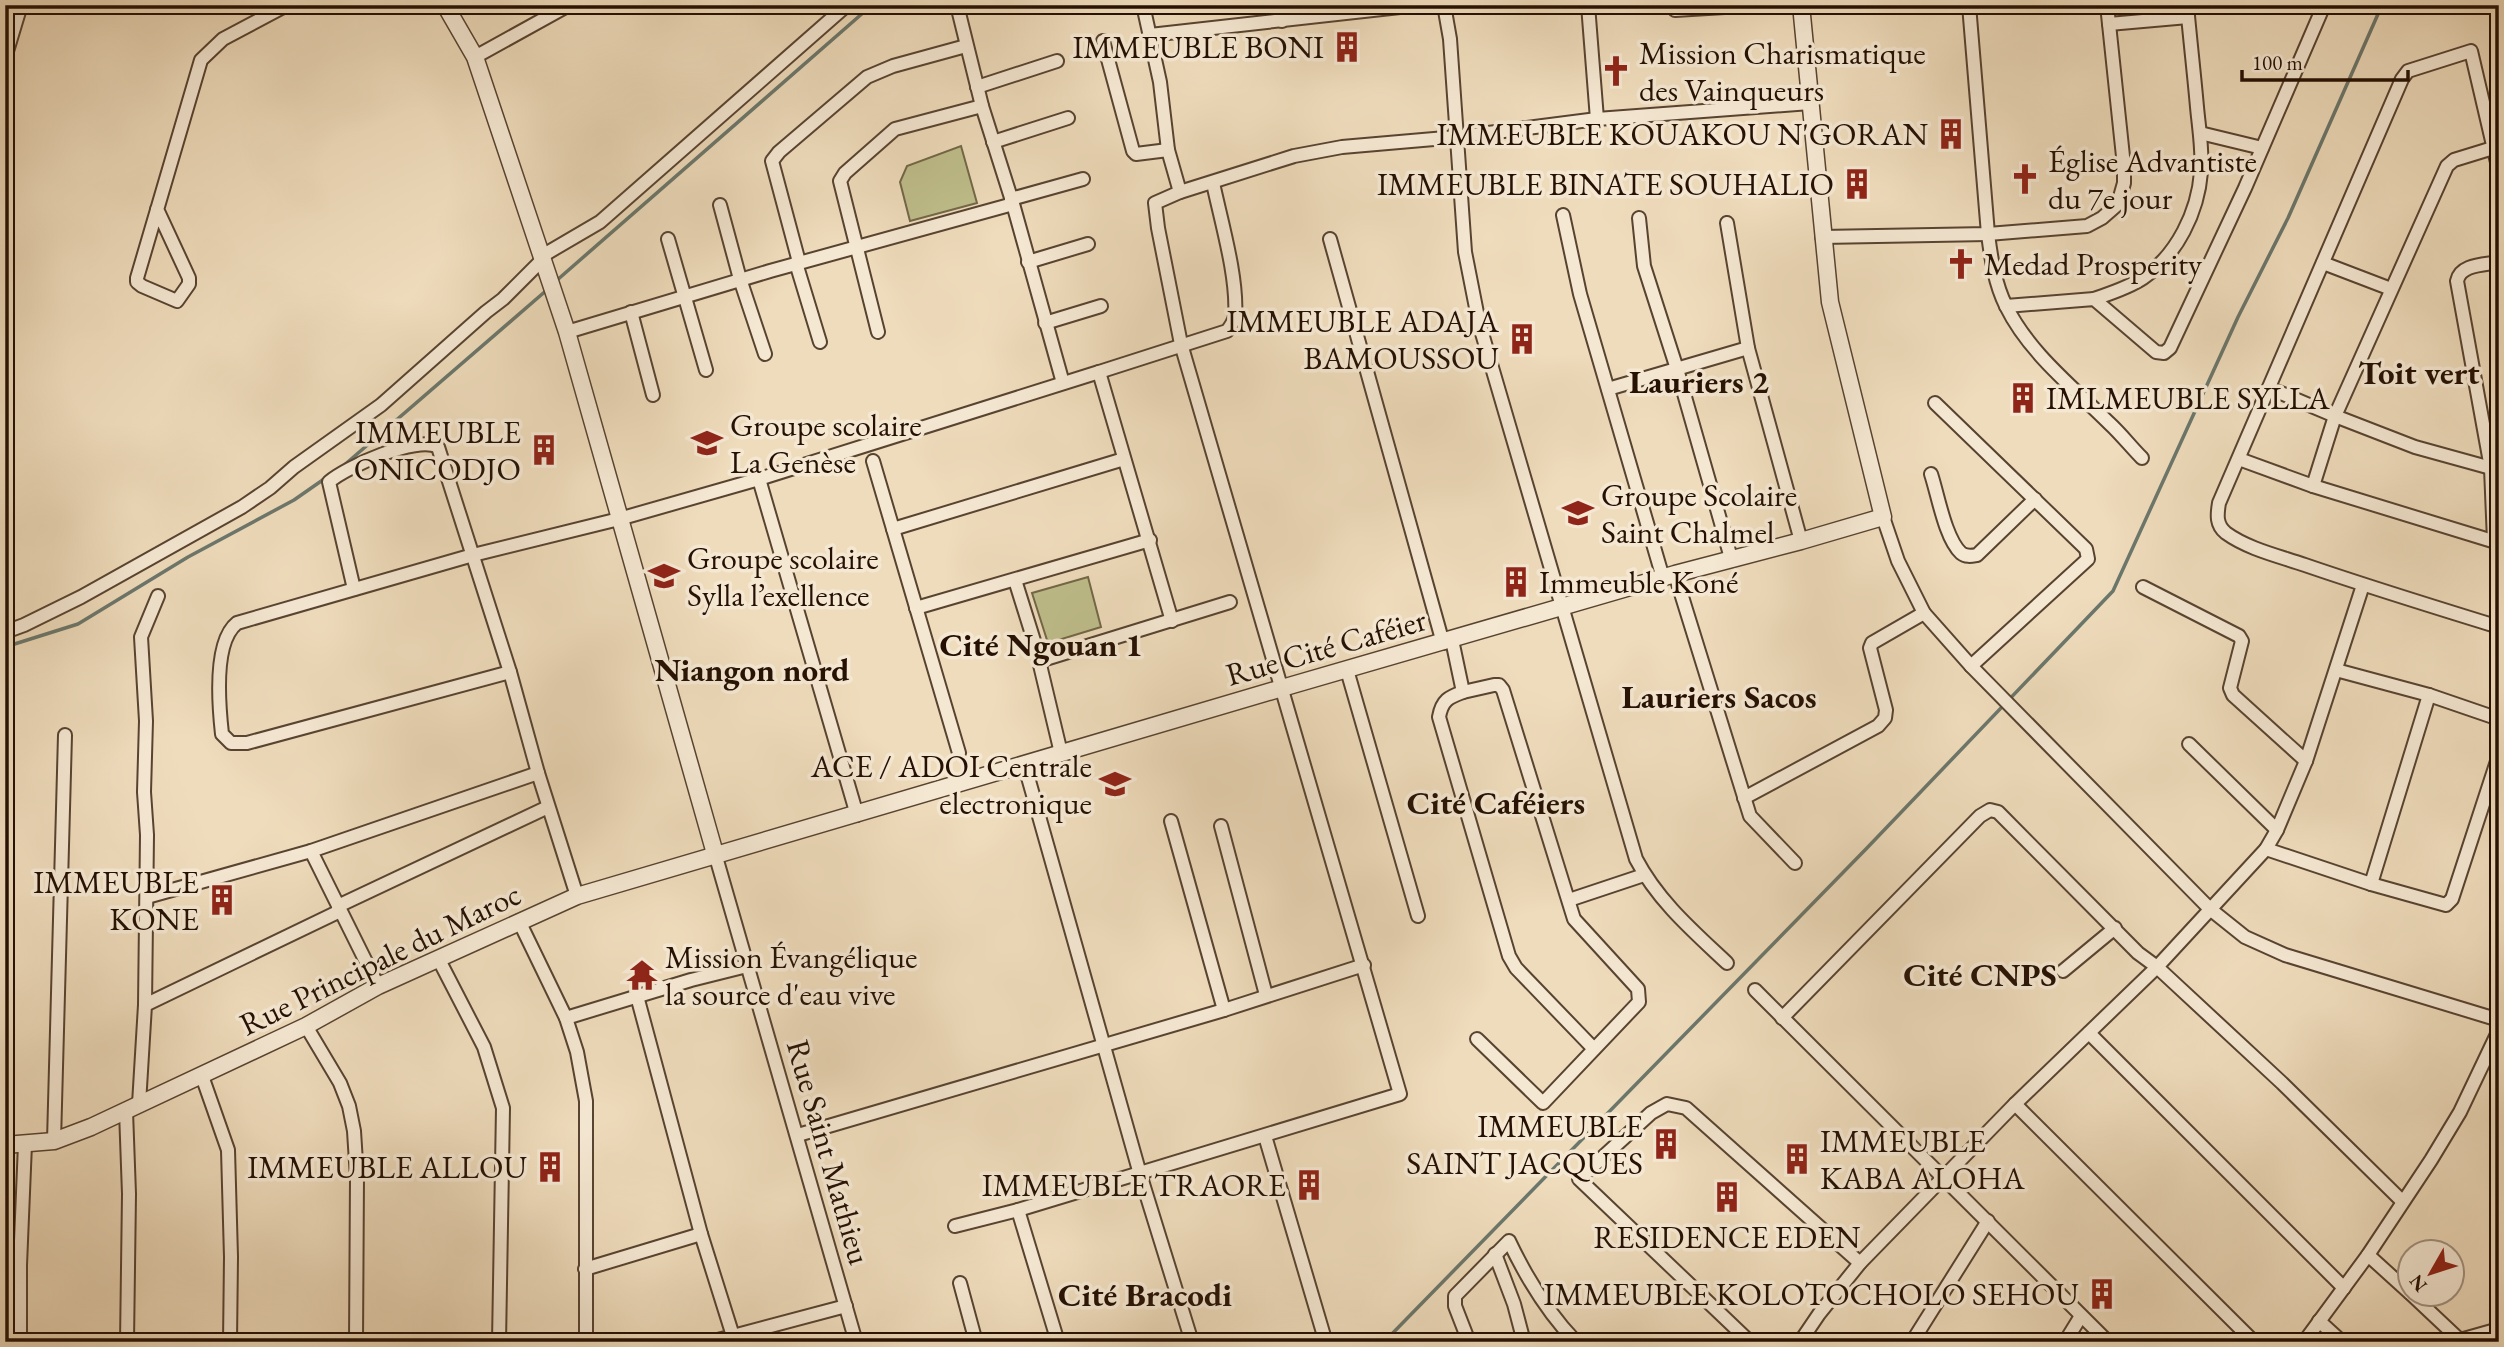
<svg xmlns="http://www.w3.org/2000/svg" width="2504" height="1347" viewBox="0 0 2504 1347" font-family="'EB Garamond',serif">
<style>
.green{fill:#bfbf8c;stroke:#726848;stroke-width:2}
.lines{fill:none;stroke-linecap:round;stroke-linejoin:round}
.stream{stroke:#6b776c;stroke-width:3.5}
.minor-casing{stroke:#584331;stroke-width:16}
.tertiary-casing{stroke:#584331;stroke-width:19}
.minor{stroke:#f5e8d3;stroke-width:12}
.tertiary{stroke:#f5e8d3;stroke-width:16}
.labels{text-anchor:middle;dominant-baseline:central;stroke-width:7;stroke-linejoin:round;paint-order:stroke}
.poi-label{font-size:32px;fill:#251003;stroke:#f5e8d3;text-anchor:end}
.street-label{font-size:32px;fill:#251003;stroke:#f5e8d3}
.neighbourhood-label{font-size:33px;font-weight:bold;fill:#251003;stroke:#f5e8d3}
</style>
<rect width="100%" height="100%" fill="#efdcbc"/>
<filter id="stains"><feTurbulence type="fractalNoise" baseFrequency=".00286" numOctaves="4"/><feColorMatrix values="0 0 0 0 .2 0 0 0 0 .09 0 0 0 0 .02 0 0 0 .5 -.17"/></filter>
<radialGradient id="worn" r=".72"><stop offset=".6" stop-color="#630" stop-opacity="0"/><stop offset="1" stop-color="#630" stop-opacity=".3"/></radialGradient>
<g class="green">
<polygon points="961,146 977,203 910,221 900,182 907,166"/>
<polygon points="1088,577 1101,627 1052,642 1047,640 1032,593"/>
</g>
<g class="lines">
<g class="stream">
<polyline points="556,281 872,5"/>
<polyline points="342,467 548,289"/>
<polyline points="5,647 78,624 188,557 294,500 327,477"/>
<polyline points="1384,1342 1866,849 2113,591 2238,317 2288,218 2382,5"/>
</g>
<defs>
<g id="minor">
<polyline points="957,5 982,106 1013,204 1063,383"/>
<polyline points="1143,5 1160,82 1168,150 1180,192"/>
<polyline points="1281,5 1282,21"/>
<path d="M1444 5 1450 39 1465 252 1479 323 1636 859C1658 901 1693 931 1727 963"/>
<polyline points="1588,5 1597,119"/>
<path d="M1969 5 1988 234C1991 258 1995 284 2006 306 2029 353 2073 387 2109 423 2121 434 2131 447 2142 458"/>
<polyline points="1675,10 1758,5"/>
<polyline points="2109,24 2188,17"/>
<polyline points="1150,35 1418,5"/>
<polyline points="1103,41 1133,151 1136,154 1168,150"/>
<polyline points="475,57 569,5"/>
<polyline points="5,58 21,5"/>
<polyline points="977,87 1057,61"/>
<polyline points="2200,133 2262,148"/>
<polyline points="993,142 1068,118"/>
<path d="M2499 171 2471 51 2408 71 2402 79 2219 503C2217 515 2216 525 2226 533 2248 549 2279 556 2305 565 2369 587 2434 607 2499 627"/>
<polyline points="1011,199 1083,179"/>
<polyline points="720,205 740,279 765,354"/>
<polyline points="157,209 189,278 189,284 177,301 142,286 137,282 137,278 201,60 223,39 287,5"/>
<polyline points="1563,215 1580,294 1663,578"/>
<polyline points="1639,218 1644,266 1677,369 1731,558"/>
<polyline points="1727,223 1748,348 1801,541"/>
<polyline points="1822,237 1988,234 2087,226 2102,218 2118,204 2124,183 2124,166 2107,5"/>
<polyline points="668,239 706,370"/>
<polyline points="1330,239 1443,643"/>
<polyline points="542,256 600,222 847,5"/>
<polyline points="799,262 772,161 779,152 867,77 893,66 966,46"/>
<polyline points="1028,262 1088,244"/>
<polyline points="796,263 820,342"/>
<polyline points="2323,263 2391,289"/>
<path d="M2094 299C2111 293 2128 288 2143 278 2177 255 2198 212 2201 172 2203 151 2199 129 2197 107 2194 73 2190 39 2187 5"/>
<polyline points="2006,306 2094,299 2156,352 2164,353 2170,348 2245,188 2324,5"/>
<polyline points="631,312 653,395"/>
<polyline points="1045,323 1101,306"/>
<polyline points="567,332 770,271 1013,204"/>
<polyline points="878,332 840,181 845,173 895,129 982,106"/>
<path d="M1099 372 1227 331C1231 326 1234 322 1235 316 1238 278 1221 221 1213 183"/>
<polyline points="2269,388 2335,416 2415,447 2491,468"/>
<polyline points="1608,389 1748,348"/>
<polyline points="1935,403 2086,549 2088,559 1971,666"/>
<polyline points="2239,459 2313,486 2499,543"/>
<polyline points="873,461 959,753"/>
<path d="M1931 474C1938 495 1945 538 1961 553 1966 557 1971 556 1977 555L2035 499"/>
<polyline points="759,479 1099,372 1172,621"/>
<polyline points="2313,486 2335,416 2447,166 2454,160 2493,148"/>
<polyline points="1883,517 1898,561 1924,613 1971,666 2210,909 2245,937 2285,955 2499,1020"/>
<polyline points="893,529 1124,459"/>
<path d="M2494 541 2491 468 2457 281C2460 264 2484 265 2499 262"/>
<polyline points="1675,574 1750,816 1795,863"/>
<polyline points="1015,580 1035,644 1061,753"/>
<polyline points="2143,587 2239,636 2242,641 2230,688 2233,695 2306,761"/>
<path d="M354 589 329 482C346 467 417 435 438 447L510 672 538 773 577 896"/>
<polyline points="916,608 1150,540"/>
<polyline points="5,632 24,625 81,597 242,507 270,488 294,467 381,405 486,312 503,299 543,259"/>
<path d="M1452 640 1463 692C1449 697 1442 700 1439 717L1509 956 1516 968 1594 1049"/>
<polyline points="1039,661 1230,602"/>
<polyline points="1347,670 1418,916"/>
<polyline points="2336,670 2429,695 2499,719"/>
<path d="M510 672 247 743H231L222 734C219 707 213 642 237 623L473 555 619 519 759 479 857 815"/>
<polyline points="1463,692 1494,685 1499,685 1503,690 1574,919 1638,989 1639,1002 1543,1103 1477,1039"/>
<polyline points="2189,744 2277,830"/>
<polyline points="1024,763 1140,1174 1192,1342"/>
<polyline points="1744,798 1878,726 1885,718 1886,710 1870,648 1872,643 1924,613"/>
<polyline points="1171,821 1224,1010"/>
<polyline points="1221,826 1266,995"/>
<polyline points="2266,849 2371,884 2446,905 2452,899 2499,755"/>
<polyline points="716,857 856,1342"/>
<polyline points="2371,884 2429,695"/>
<polyline points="147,897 311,851"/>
<polyline points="1569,900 1644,875"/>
<polyline points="338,906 548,807"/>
<polyline points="519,921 566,1018 577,1052 586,1101 586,1342"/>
<polyline points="438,958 484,1047 503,1108 499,1342"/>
<polyline points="2063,971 2115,928"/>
<polyline points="378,986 311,851 538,773"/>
<polyline points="1755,990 2108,1342"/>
<polyline points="637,996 701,1234 733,1336 710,1342"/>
<polyline points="145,1005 147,835 144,792 146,721 141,637 158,596"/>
<polyline points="566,1018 691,980 747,966"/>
<polyline points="1782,1018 1980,816 1990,810 1998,812 2138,953 2157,967 2282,1083 2402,1201"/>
<polyline points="306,1026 340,1083 349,1106 354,1131 357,1178 356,1342"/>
<polyline points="2089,1033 2344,1288"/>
<polyline points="202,1076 228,1150 231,1257 230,1342"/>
<polyline points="139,1104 145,1005 340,911"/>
<polyline points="2015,1104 2254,1342"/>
<polyline points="126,1111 129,1194 127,1342"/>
<polyline points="798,1135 1224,1010 1364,965"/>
<polyline points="1265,1136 1324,1336 1322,1342"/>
<polyline points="54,1141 65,735"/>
<polyline points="1018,1210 1058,1342"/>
<polyline points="955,1226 1018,1210 1400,1094 1181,344 1158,228 1155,203 1180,192 1294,156 1342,147 1457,137 1597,119 1810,103"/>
<polyline points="1495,1254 1514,1304 1524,1342"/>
<polyline points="2368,1255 2410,1293"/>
<polyline points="585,1269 701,1234"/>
<polyline points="960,1283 976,1342"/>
<polyline points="2411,1294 2462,1342"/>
<polyline points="2319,1321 2342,1342"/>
<polyline points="733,1336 846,1306"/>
<polyline points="2460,1340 2499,1329"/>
<polyline points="20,1342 20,1265 25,1144"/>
<path d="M1469 1342 1455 1306V1296L1509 1241C1527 1279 1547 1312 1576 1342"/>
<polyline points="1750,1342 1579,1179 1651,1113 1667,1104 1686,1108 1860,1263"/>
<polyline points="1800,1342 1819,1314 1860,1263 2015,1104 2157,967 2266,849 2277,830 2306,761 2363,585"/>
<polyline points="1912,1342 1988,1221"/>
<polyline points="2065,1342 2081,1316"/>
<polyline points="2304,1342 2368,1255 2431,1160 2460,1112 2499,1030"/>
</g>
<g id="tertiary">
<polyline points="445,5 475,57 567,332 716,857"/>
<polyline points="5,1145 54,1141 91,1127 306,1026 378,986 577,896 1282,688 1675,574 1801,541 1883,517 1830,302 1801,5"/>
</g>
</defs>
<use href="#minor" class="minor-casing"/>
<use href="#tertiary" class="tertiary-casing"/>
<use href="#minor" class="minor"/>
<use href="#tertiary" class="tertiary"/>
</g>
<defs>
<symbol id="building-bare" viewBox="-9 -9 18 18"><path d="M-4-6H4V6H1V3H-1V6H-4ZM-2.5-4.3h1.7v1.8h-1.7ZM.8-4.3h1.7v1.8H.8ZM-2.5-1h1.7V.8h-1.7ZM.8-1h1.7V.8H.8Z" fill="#8f2418" stroke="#f5e8d3" stroke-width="2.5" paint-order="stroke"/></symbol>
<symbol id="church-bare" viewBox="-9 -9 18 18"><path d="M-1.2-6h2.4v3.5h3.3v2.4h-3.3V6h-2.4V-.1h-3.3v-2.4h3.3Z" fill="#8f2418" stroke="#f5e8d3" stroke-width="2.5" paint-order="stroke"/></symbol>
<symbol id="school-bare" viewBox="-9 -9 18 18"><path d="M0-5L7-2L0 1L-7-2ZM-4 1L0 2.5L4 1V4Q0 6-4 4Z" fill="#8f2418" stroke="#f5e8d3" stroke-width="2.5" paint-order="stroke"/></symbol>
<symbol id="temple-bare" viewBox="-9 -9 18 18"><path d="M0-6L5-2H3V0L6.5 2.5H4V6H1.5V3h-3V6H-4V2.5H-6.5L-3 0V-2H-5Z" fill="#8f2418" stroke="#f5e8d3" stroke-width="2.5" paint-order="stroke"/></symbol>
</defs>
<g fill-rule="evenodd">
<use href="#building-bare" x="1325" y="25" width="44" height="44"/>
<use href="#church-bare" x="1594" y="49" width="44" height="44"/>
<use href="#building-bare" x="1929" y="112" width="44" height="44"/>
<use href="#church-bare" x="2003" y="157" width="44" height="44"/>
<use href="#building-bare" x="1835" y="162" width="44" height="44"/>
<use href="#church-bare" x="1939" y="242" width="44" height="44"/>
<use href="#building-bare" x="1500" y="317" width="44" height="44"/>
<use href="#building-bare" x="2001" y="376" width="44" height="44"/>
<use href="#school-bare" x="685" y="421" width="44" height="44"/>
<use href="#building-bare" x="522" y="428" width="44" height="44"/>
<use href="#school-bare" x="1556" y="491" width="44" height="44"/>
<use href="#school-bare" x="642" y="554" width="44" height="44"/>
<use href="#building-bare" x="1494" y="560" width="44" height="44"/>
<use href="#school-bare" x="1093" y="762" width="44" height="44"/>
<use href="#building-bare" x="200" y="878" width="44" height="44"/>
<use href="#temple-bare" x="620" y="953" width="44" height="44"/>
<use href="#building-bare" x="1644" y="1122" width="44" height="44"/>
<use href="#building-bare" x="1775" y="1137" width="44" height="44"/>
<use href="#building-bare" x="528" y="1145" width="44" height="44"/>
<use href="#building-bare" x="1287" y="1163" width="44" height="44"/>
<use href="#building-bare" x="1705" y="1175" width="44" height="44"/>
<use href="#building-bare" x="2080" y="1272" width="44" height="44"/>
</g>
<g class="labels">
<g class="poi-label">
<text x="1324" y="47">IMMEUBLE BONI</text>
<text x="1639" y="53" text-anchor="start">Mission Charismatique<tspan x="1639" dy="37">des Vainqueurs</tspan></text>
<text x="1928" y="134">IMMEUBLE KOUAKOU N'GORAN</text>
<text x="2048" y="161" text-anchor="start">Église Advantiste<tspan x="2048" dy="37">du 7e jour</tspan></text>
<text x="1834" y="184">IMMEUBLE BINATE SOUHALIO</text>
<text x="1984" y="264" text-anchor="start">Medad Prosperity</text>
<text x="1499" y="321">IMMEUBLE ADAJA<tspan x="1499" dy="37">BAMOUSSOU</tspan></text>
<text x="2046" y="398" text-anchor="start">IMLMEUBLE SYLLA</text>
<text x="730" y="425" text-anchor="start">Groupe scolaire<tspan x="730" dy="37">La Genèse</tspan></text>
<text x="521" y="432">IMMEUBLE<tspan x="521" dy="37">ONICODJO</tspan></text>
<text x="1601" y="495" text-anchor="start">Groupe Scolaire<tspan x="1601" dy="37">Saint Chalmel</tspan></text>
<text x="687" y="558" text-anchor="start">Groupe scolaire<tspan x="687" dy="37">Sylla l’exellence</tspan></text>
<text x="1539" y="582" text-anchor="start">Immeuble Koné</text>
<text x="1092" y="766">ACE / ADOI Centrale<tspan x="1092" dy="37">electronique</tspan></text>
<text x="199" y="882">IMMEUBLE<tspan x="199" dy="37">KONE</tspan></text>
<text x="665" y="957" text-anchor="start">Mission Évangélique<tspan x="665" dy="37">la source d'eau vive</tspan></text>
<text x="1643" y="1126">IMMEUBLE<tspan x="1643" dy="37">SAINT JACQUES</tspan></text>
<text x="1820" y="1141" text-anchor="start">IMMEUBLE<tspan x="1820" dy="37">KABA ALOHA</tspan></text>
<text x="527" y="1167">IMMEUBLE ALLOU</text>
<text x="1286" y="1185">IMMEUBLE TRAORE</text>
<text x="1727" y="1237" text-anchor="middle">RESIDENCE EDEN</text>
<text x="2079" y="1294">IMMEUBLE KOLOTOCHOLO SEHOU</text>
</g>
<g class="street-label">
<text transform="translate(1326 647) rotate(-16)">Rue Cité Caféier</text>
<text transform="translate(380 959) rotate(-26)">Rue Principale du Maroc</text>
<text transform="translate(829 1152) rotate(74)">Rue Saint Mathieu</text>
</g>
<g class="neighbourhood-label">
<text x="2419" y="372">Toit vert</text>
<text x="1699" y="381">Lauriers 2</text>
<text x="1041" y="644">Cité Ngouan 1</text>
<text x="752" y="669">Niangon nord</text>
<text x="1719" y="696">Lauriers Sacos</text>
<text x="1496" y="802">Cité Caféiers</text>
<text x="1980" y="974">Cité CNPS</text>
<text x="1145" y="1294">Cité Bracodi</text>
</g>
</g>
<rect width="2504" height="1347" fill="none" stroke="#efdcbc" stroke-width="28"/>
<rect x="7" y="7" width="2490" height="1333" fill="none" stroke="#251003" stroke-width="3.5"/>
<rect x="14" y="14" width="2476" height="1319" fill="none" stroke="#251003" stroke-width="2"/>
<g transform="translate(2431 1273) rotate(231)"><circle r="33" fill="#f5e8d3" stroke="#a29280" stroke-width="2"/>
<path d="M0-5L12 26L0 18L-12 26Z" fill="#8f2418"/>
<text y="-10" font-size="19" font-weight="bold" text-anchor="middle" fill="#251003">N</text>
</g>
<path d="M2242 70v10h166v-10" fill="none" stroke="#251003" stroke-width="3.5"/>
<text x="2252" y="70" font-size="21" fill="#251003" stroke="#f5e8d3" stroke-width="5" paint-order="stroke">100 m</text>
<rect width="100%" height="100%" filter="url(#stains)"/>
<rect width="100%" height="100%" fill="url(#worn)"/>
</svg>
